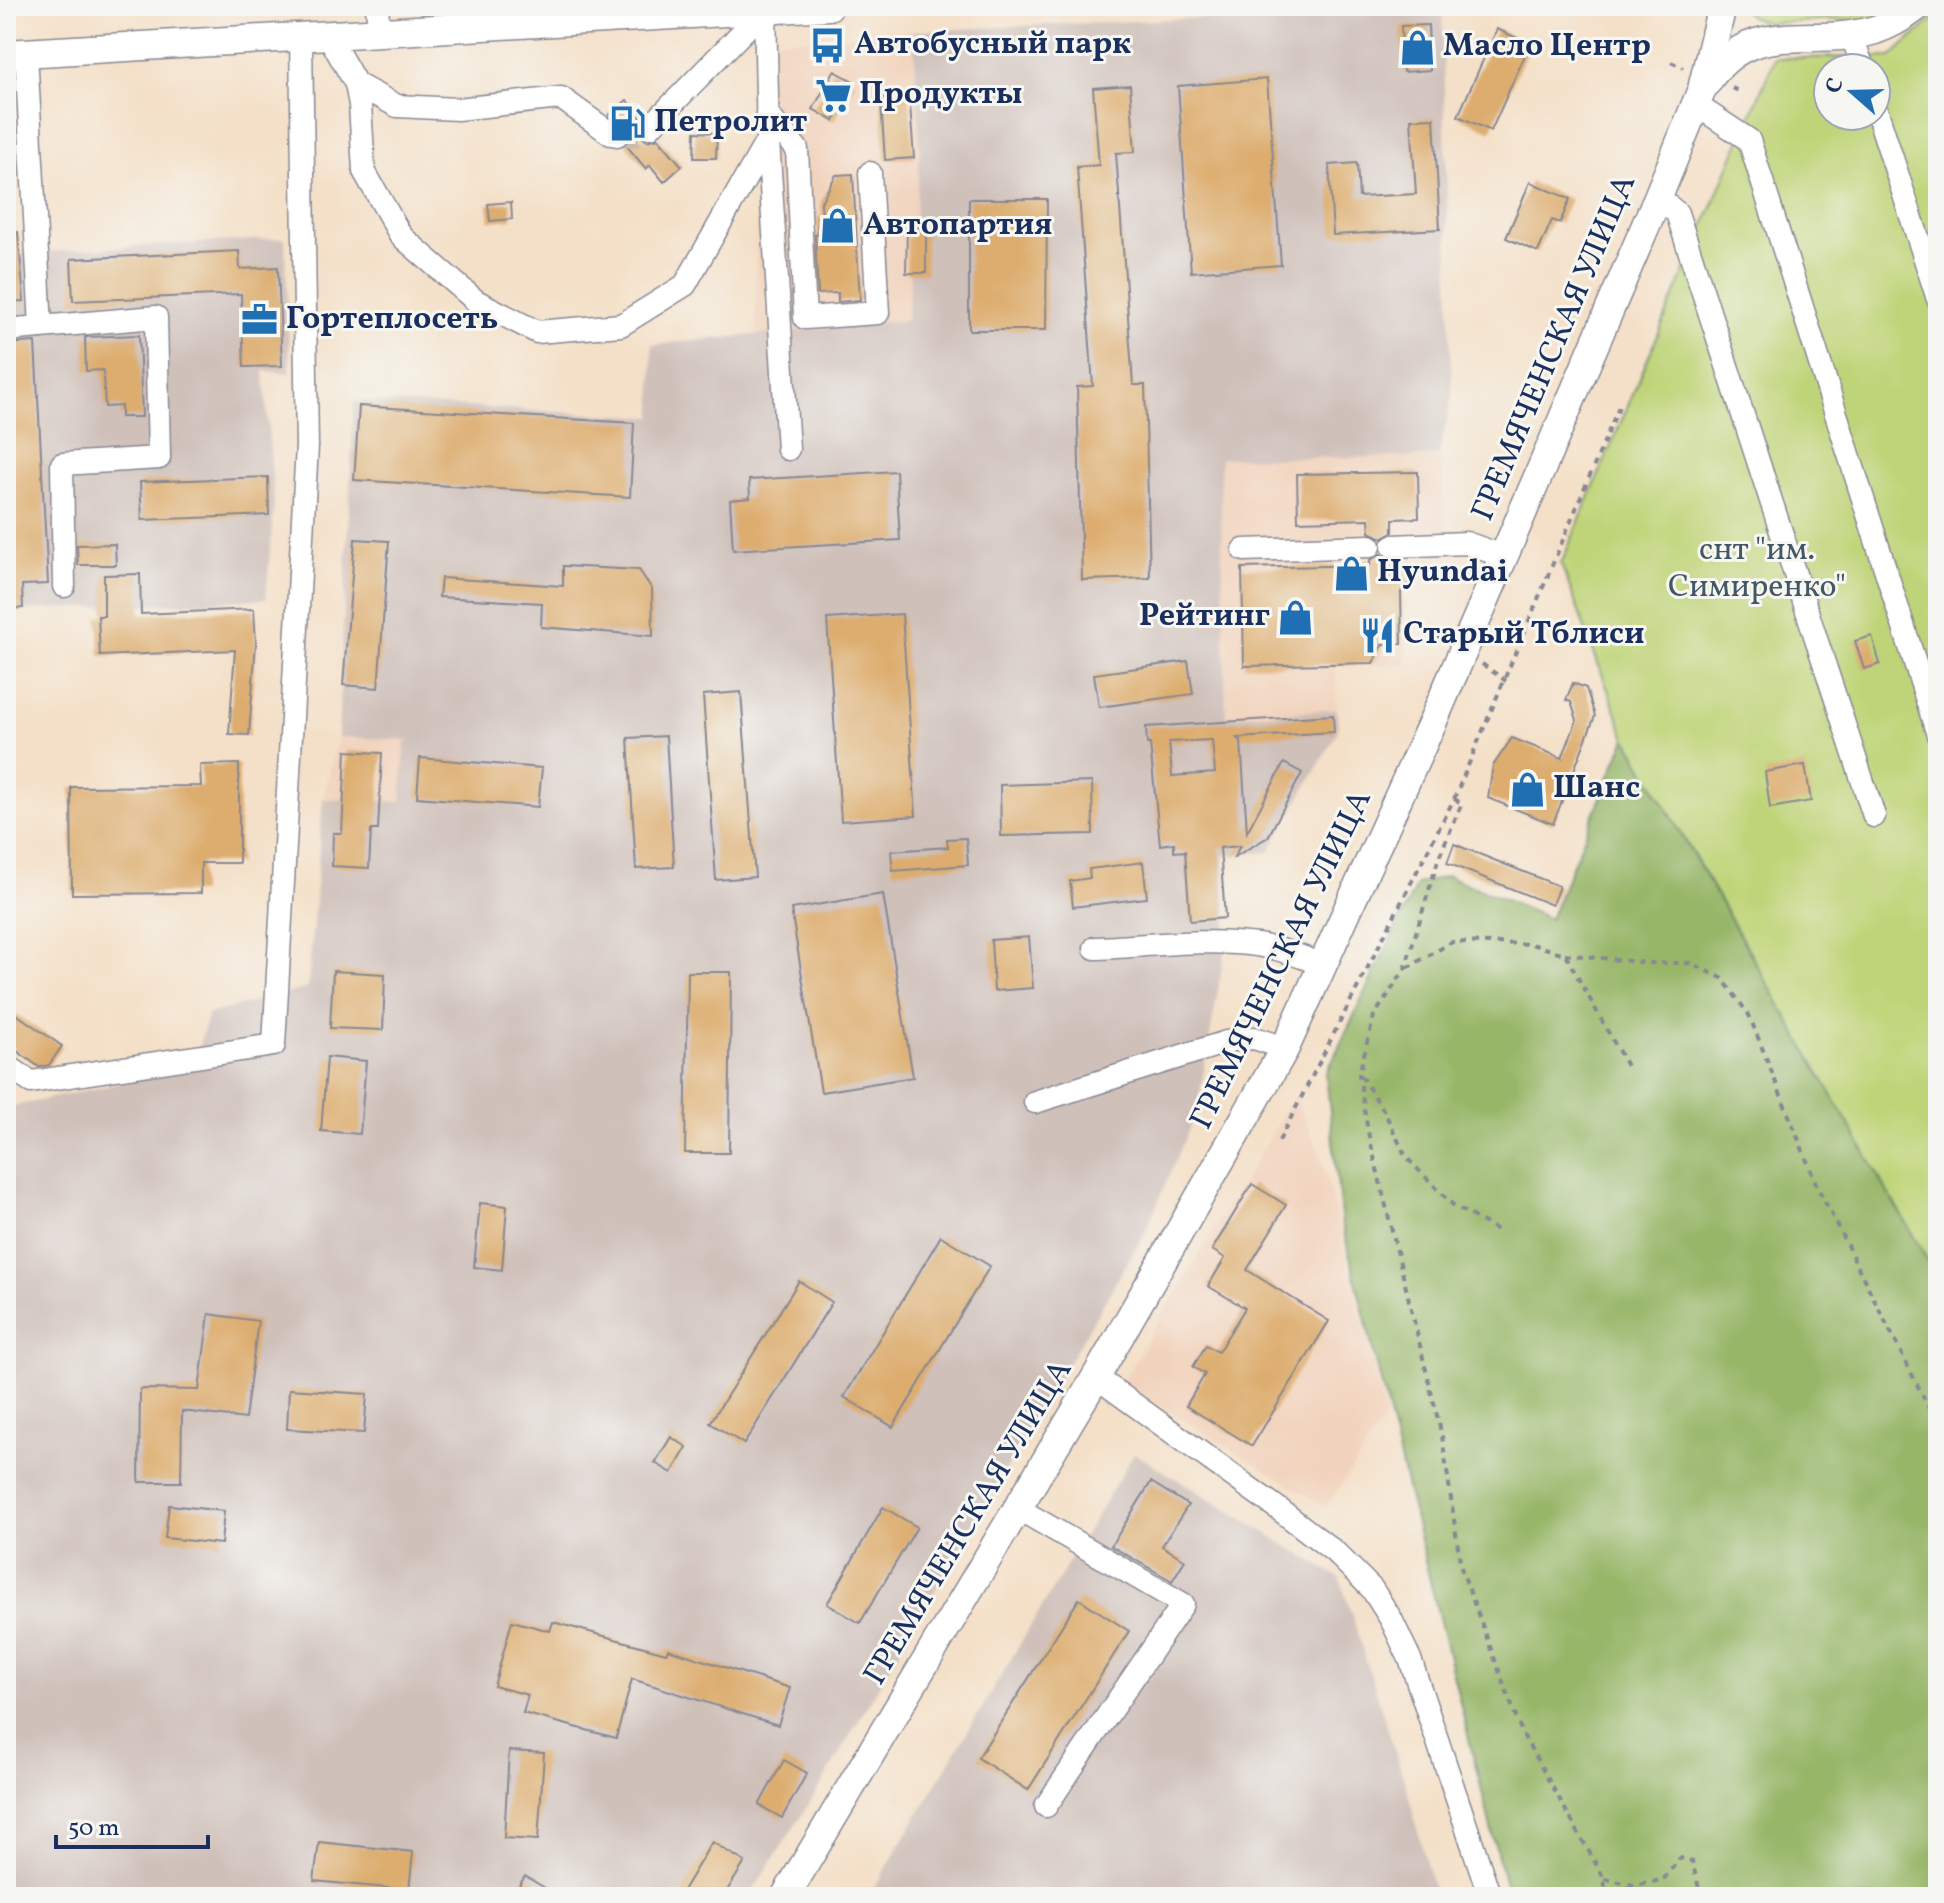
<svg xmlns="http://www.w3.org/2000/svg" width="1944" height="1903" viewBox="0 0 1944 1903" font-family="Vollkorn,serif">
<style>
.built{fill:#f2d4be}
.industrial{fill:#cfc0ba}
.green{fill:#bfd478;stroke:#6d826b;stroke-width:2;fill-rule:evenodd}
.forest{fill:#97b668;stroke:#597263;stroke-width:2}
.building{fill:#ddad70;fill-rule:evenodd}
.lines{fill:none;stroke-linecap:round;stroke-linejoin:round}
.minor-tunnel{stroke:#c9bdb3;stroke-width:22;stroke-dasharray:22 11;stroke-linecap:butt}
.minor-casing{stroke:#888893;stroke-width:25}
.major-casing{stroke:#888893;stroke-width:31}
.path{stroke:#888893;stroke-width:4;stroke-dasharray:6 6;stroke-linecap:butt}
.minor{stroke:#fff;stroke-width:22}
.major{stroke:#fff;stroke-width:28}
.labels{text-anchor:middle;dominant-baseline:central;stroke-width:6;stroke-linejoin:round;paint-order:stroke}
.poi-label{font-size:32px;font-weight:bold;fill:#1b2f5e;stroke:#f6f6f2;text-anchor:start}
.street-label{font-size:32px;fill:#1b2f5e;stroke:#f6f6f2}
.park-label{font-size:32px;fill:#445864;stroke:#f6f6f2}
</style>
<rect width="100%" height="100%" fill="#f6f6f2"/>
<filter id="ink" filterUnits="userSpaceOnUse"><feTurbulence type="fractalNoise" baseFrequency=".0125" numOctaves="2"/><feDisplacementMap in="SourceGraphic" scale="16" xChannelSelector="R" yChannelSelector="G"/><feConvolveMatrix kernelMatrix="1 2 1 2 8 2 1 2 1" color-interpolation-filters="sRGB"/></filter>
<filter id="wash" filterUnits="userSpaceOnUse"><feTurbulence type="fractalNoise" baseFrequency=".006" numOctaves="4" result="noise"/><feDisplacementMap in="SourceGraphic" scale="32" xChannelSelector="R" yChannelSelector="G"/><feGaussianBlur stdDeviation="1.8" result="paint"/><feColorMatrix in="noise" values="0 0 0 0 0 0 0 0 0 0 0 0 0 0 0 0 0 1.4 0 .05"/><feComposite in="paint" operator="in"/></filter>
<g filter="url(#wash)">
<rect width="100%" height="100%" fill="#f4e0c8"/>
<g class="built">
<polygon points="913,31 920,151 907,320 756,335 755,42"/>
<polygon points="1418,452 1423,457 1441,459 1448,551 1404,554 1407,664 1336,666 1337,709 1226,718 1220,458"/>
<polygon points="338,737 416,740 405,743 401,803 323,799"/>
<polygon points="1295,1096 1322,1159 1386,1418 1326,1507 1122,1382"/>
</g>
<g class="industrial">
<polygon points="1442,7 1452,396 1439,455 1423,457 1220,458 1226,717 1337,709 1338,731 1269,852 1224,855 1227,939 1197,1110 1144,1234 818,1790 749,1897 6,1897 6,1108 193,1067 208,1014 308,988 323,799 401,802 405,743 412,740 338,737 354,401 653,417 652,345 907,320 920,151 913,31"/>
<polygon points="285,238 290,373 264,371 274,504 266,599 6,611 6,254"/>
<polygon points="1134,1453 1340,1578 1408,1793 1435,1897 869,1897"/>
</g>
<g class="green">
<polygon points="1739,6 1894,6 1875,19 1767,23 1751,17"/>
<path d="M1938 14V1279L1626 738 1561 564 1775 58 1891 57ZM1828 68H1876V116H1828Z"/>
</g>
<polygon class="forest" points="1626,738 1938,1279 1938,1897 1508,1897 1342,1224 1326,1074 1417,884 1448,876 1550,919"/>
<g id="blocks">
<g class="building">
<polygon points="1428,25 1430,70 1403,72 1401,26"/>
<polygon points="1497,29 1530,44 1491,131 1458,116"/>
<polygon points="834,71 855,82 834,121 813,109"/>
<polygon points="1267,79 1281,265 1191,272 1178,86"/>
<polygon points="1130,85 1135,152 1116,153 1133,385 1145,385 1150,578 1082,580 1077,387 1093,386 1077,167 1099,165 1093,88"/>
<polygon points="909,92 914,158 885,160 881,102 888,94"/>
<polygon points="627,100 640,117 636,124 640,136 647,141 658,138 682,166 664,182 650,165 646,169 626,145 631,137 626,125 609,115"/>
<polygon points="1434,118 1440,229 1333,235 1329,165 1357,163 1359,197 1416,194 1411,119"/>
<polygon points="695,132 717,133 716,158 694,158"/>
<polygon points="853,174 860,300 838,302 838,293 818,294 815,235 818,235 817,217 822,216 821,202 836,175"/>
<polygon points="1530,182 1570,199 1560,223 1552,220 1538,252 1506,238"/>
<polygon points="969,199 1047,199 1046,330 969,330"/>
<polygon points="511,202 512,219 490,221 488,204"/>
<polygon points="907,228 926,228 926,273 906,273"/>
<polygon points="18,232 24,301 6,302 6,233"/>
<polygon points="239,251 240,269 278,267 282,366 244,367 241,294 73,301 71,259"/>
<polygon points="139,335 142,417 121,417 121,406 105,407 103,370 86,371 85,337"/>
<polygon points="35,342 48,584 22,585 23,608 6,609 6,586 10,586 6,508 6,344"/>
<polygon points="359,406 634,423 630,497 354,480"/>
<polygon points="896,471 900,540 733,550 730,500 750,498 749,480"/>
<polygon points="1418,472 1419,518 1393,519 1393,532 1382,538 1370,532 1369,519 1298,521 1297,474"/>
<polygon points="268,477 269,515 142,520 140,482"/>
<polygon points="355,539 389,541 378,688 343,685"/>
<polygon points="115,544 116,565 78,565 77,545"/>
<polygon points="1381,554 1387,559 1395,560 1411,581 1401,592 1402,644 1383,644 1373,663 1244,666 1242,568 1370,565 1370,560"/>
<polygon points="563,566 639,570 652,589 653,636 541,627 542,603 439,597 441,578 563,586"/>
<polygon points="140,574 141,614 254,609 256,643 249,735 229,734 235,650 100,656 98,616 104,616 104,575"/>
<polygon points="902,614 916,816 841,821 827,619"/>
<polygon points="1872,636 1880,664 1864,669 1855,641"/>
<polygon points="1188,661 1193,694 1099,707 1094,674"/>
<polygon points="1573,683 1586,688 1595,716 1553,824 1488,798 1493,766 1512,738 1562,758 1577,720 1571,702 1566,700"/>
<polygon points="741,692 755,877 716,880 703,695"/>
<path d="M1333 715 1334 732 1237 738 1241 741 1247 832 1284 763 1302 773 1268 837 1234 857 1240 846 1220 848 1225 918 1190 921 1185 851 1174 852V843L1160 845 1150 744H1147L1146 727ZM1212 740 1215 773 1172 776 1169 742Z"/>
<polygon points="666,736 674,867 636,869 628,738"/>
<polygon points="346,751 382,753 378,830 371,830 369,868 332,866 333,833 342,833"/>
<polygon points="420,758 542,768 538,807 417,797"/>
<polygon points="239,764 239,863 201,863 201,893 72,894 71,787 201,786 200,765"/>
<polygon points="1805,765 1811,801 1770,808 1765,772"/>
<polygon points="1092,782 1093,834 1001,836 1000,785"/>
<polygon points="966,838 968,865 893,871 891,851 948,847 947,839"/>
<polygon points="1454,844 1559,886 1552,905 1447,863"/>
<polygon points="1143,862 1147,898 1073,907 1070,881 1090,878 1089,869"/>
<polygon points="883,894 913,1077 821,1092 791,909"/>
<polygon points="1029,937 1033,988 994,991 991,940"/>
<polygon points="333,971 385,974 383,1030 330,1028"/>
<polygon points="688,972 731,972 729,1153 685,1153"/>
<polygon points="6,1007 62,1046 49,1065 39,1067 6,1043"/>
<polygon points="327,1057 366,1061 360,1134 321,1131"/>
<polygon points="1252,1184 1286,1205 1247,1270 1329,1321 1252,1446 1186,1406 1205,1374 1193,1367 1206,1345 1218,1352 1245,1308 1208,1286 1225,1258 1212,1250"/>
<polygon points="480,1203 507,1206 502,1270 474,1267"/>
<polygon points="941,1236 990,1266 893,1427 844,1397"/>
<polygon points="799,1281 832,1302 744,1444 710,1423"/>
<polygon points="209,1314 258,1321 245,1419 182,1411 181,1482 139,1482 140,1389 199,1390"/>
<polygon points="289,1389 367,1394 364,1433 287,1429"/>
<polygon points="671,1437 687,1447 672,1473 655,1463"/>
<polygon points="1151,1482 1188,1505 1162,1546 1185,1560 1172,1581 1111,1546"/>
<polygon points="169,1505 224,1511 221,1544 165,1538"/>
<polygon points="883,1507 917,1527 860,1623 827,1604"/>
<polygon points="1079,1599 1129,1631 1028,1790 978,1758"/>
<polygon points="512,1621 550,1631 553,1622 666,1653 668,1649 790,1688 778,1725 632,1679 616,1738 523,1713 528,1695 494,1686"/>
<polygon points="509,1751 544,1753 538,1840 504,1838"/>
<polygon points="784,1760 807,1773 782,1818 759,1805"/>
<polygon points="319,1842 413,1852 409,1890 314,1881"/>
<polygon points="712,1842 745,1862 723,1897 679,1897"/>
<polygon points="525,1876 560,1897 512,1897"/>
</g>
</g>
</g>
<g filter="url(#ink)">
<use href="#blocks" fill-opacity="0" stroke="#888893" stroke-width="2"/>
<g class="lines">
<polyline class="minor-tunnel" points="617,135 641,136 650,127"/>
<defs>
<g id="minor">
<polyline points="377,6 379,32"/>
<polyline points="1851,33 1863,68"/>
<polyline points="328,35 356,84 397,106 457,109 561,98 611,134 617,135"/>
<polyline points="26,53 41,327"/>
<polyline points="356,84 360,105 364,171 401,236 476,301 537,332 621,325 685,285 768,139 765,9"/>
<polyline points="1696,105 1749,140 1938,735"/>
<polyline points="1876,109 1938,299"/>
<polyline points="767,114 797,149 805,318 878,313 870,173"/>
<polyline points="650,127 765,9"/>
<polyline points="768,140 788,449"/>
<polyline points="1658,197 1677,213 1874,816"/>
<polyline points="6,330 156,317 159,458 62,464 64,586"/>
<polyline points="1393,546 1466,543 1503,556"/>
<polyline points="1244,550 1370,546"/>
<path d="M1095 948C1147 946 1206 938 1257 945 1280 948 1301 956 1322 965"/>
<polyline points="6,1065 31,1082 274,1045 307,446 301,37"/>
<polyline points="1035,1102 1233,1040 1254,1038 1285,1048"/>
<polyline points="1096,1377 1280,1510 1335,1552 1372,1589 1391,1619 1410,1659 1490,1897"/>
<polyline points="1017,1508 1183,1604 1046,1806"/>
</g>
<g id="major">
<polyline points="6,54 829,6"/>
<path d="M1707 82C1751 15 1812 49 1875 30 1890 25 1905 16 1918 6"/>
<polyline points="785,1897 1096,1377 1285,1048 1433,721 1658,197 1702,89 1722,6"/>
</g>
</defs>
<use href="#minor" class="minor-casing"/>
<use href="#major" class="major-casing"/>
<g class="path">
<polyline points="1671,62 1683,68"/>
<polyline points="1732,88 1743,93"/>
<polyline points="1425,630 1444,640"/>
<polyline points="1482,664 1506,681"/>
<polyline points="1454,799 1462,803 1439,857 1405,969 1374,1016 1359,1074 1368,1132 1442,1436 1461,1568 1522,1733 1604,1878 1606,1897"/>
<polyline points="1565,954 1648,963 1690,963 1722,978 1749,1015 1817,1186 1938,1426"/>
<polyline points="1407,968 1452,942 1531,944 1565,954 1627,1066"/>
<polyline points="1361,1076 1384,1111 1406,1157 1454,1206 1497,1230"/>
<polyline points="1279,1141 1454,799 1620,404"/>
<polyline points="1605,1879 1633,1885 1663,1880 1680,1858 1692,1861 1700,1892 1713,1897"/>
</g>
<use href="#minor" class="minor"/>
<use href="#major" class="major"/>
</g>
</g>
<defs>
<symbol id="bus-bare" viewBox="-9 -9 18 18"><path d="M-5-6H5V4H4V6H2V4H-2V6H-4V4H-5ZM-3.5-4V0h7V-4ZM-3.5 1.2v1.5H-2V1.2ZM2 1.2v1.5H3.5V1.2Z" fill="#1f6fb2" stroke="#f6f6f2" stroke-width="2.5" paint-order="stroke"/></symbol>
<symbol id="shop-bare" viewBox="-9 -9 18 18"><path d="M-5-2.5h2.3a2.7 3.5 0 0 1 5.4 0H5L5.5 6h-11ZM-1.5-2.5h3a1.5 2.3 0 0 0-3 0Z" fill="#1f6fb2" stroke="#f6f6f2" stroke-width="2.5" paint-order="stroke"/></symbol>
<symbol id="supermarket-bare" viewBox="-9 -9 18 18"><path d="M-6-5.5h2.5l.6 2H6L4.5 2H-2.5L-4.4-4H-6ZM-1.5 3.2a1.3 1.3 0 1 0 .1 0ZM3 3.2a1.3 1.3 0 1 0 .1 0Z" fill="#1f6fb2" stroke="#f6f6f2" stroke-width="2.5" paint-order="stroke"/></symbol>
<symbol id="fuel-bare" viewBox="-9 -9 18 18"><path d="M-5.5-6h7V0h2V4h1.3V-2.5L3-4.5l.8-.8L6-3V5H2.5V1h-1V6h-7ZM-4.2-4.7v3.2H.2V-4.7Z" fill="#1f6fb2" stroke="#f6f6f2" stroke-width="2.5" paint-order="stroke"/></symbol>
<symbol id="office-bare" viewBox="-9 -9 18 18"><path d="M-6-3h4V-5.5h4V-3h4V5H-6ZM-1-4.5V-3h2v-1.5ZM-6 0V1H6V0Z" fill="#1f6fb2" stroke="#f6f6f2" stroke-width="2.5" paint-order="stroke"/></symbol>
<symbol id="restaurant-bare" viewBox="-9 -9 18 18"><path d="M-5-6h1v4h1v-4h1v4h1v-4h1v5L-1.5 .5V6h-2V.5L-5-1ZM5-6V6H3V1.5H1.5Q1.5-4 5-6Z" fill="#1f6fb2" stroke="#f6f6f2" stroke-width="2.5" paint-order="stroke"/></symbol>
</defs>
<g fill-rule="evenodd">
<use href="#bus-bare" x="802" y="20" width="51" height="51"/>
<use href="#shop-bare" x="1392" y="22" width="51" height="51"/>
<use href="#supermarket-bare" x="808" y="70" width="51" height="51"/>
<use href="#fuel-bare" x="602" y="98" width="51" height="51"/>
<use href="#shop-bare" x="812" y="200" width="51" height="51"/>
<use href="#office-bare" x="234" y="294" width="51" height="51"/>
<use href="#shop-bare" x="1326" y="548" width="51" height="51"/>
<use href="#shop-bare" x="1270" y="592" width="51" height="51"/>
<use href="#restaurant-bare" x="1352" y="610" width="51" height="51"/>
<use href="#shop-bare" x="1502" y="764" width="51" height="51"/>
</g>
<g class="labels">
<g class="poi-label">
<text x="854" y="45">Автобусный парк</text>
<text x="1443" y="47">Масло Центр</text>
<text x="859" y="95">Продукты</text>
<text x="654" y="123">Петролит</text>
<text x="863" y="226">Автопартия</text>
<text x="286" y="320">Гортеплосеть</text>
<text x="1377" y="573">Hyundai</text>
<text x="1270" y="617" text-anchor="end">Рейтинг</text>
<text x="1403" y="635">Старый Тблиси</text>
<text x="1553" y="789">Шанс</text>
</g>
<g class="street-label">
<text transform="translate(1555 348) rotate(-67)">ГРЕМЯЧЕНСКАЯ УЛИЦА</text>
<text transform="translate(1282 960) rotate(-64)">ГРЕМЯЧЕНСКАЯ УЛИЦА</text>
<text transform="translate(969 1523) rotate(-59)">ГРЕМЯЧЕНСКАЯ УЛИЦА</text>
</g>
<g class="park-label">
<text x="1757" y="551">снт "им.<tspan x="1757" dy="37">Симиренко"</tspan></text>
</g>
</g>
<rect width="1944" height="1903" fill="none" stroke="#f6f6f2" stroke-width="32"/>
<g transform="translate(1852 92) rotate(290)"><circle r="38" fill="#f6f6f2" stroke="#9ea6b7" stroke-width="2"/>
<path d="M0-6L14 30L0 20L-14 30Z" fill="#1f6fb2"/>
<text y="-12" font-size="22" font-weight="bold" text-anchor="middle" fill="#1b2f5e">С</text>
</g>
<path d="M56 1835v12h152v-12" fill="none" stroke="#1b2f5e" stroke-width="4"/>
<text x="68" y="1835" font-size="24" fill="#1b2f5e" stroke="#f6f6f2" stroke-width="6" paint-order="stroke">50 m</text>
</svg>
